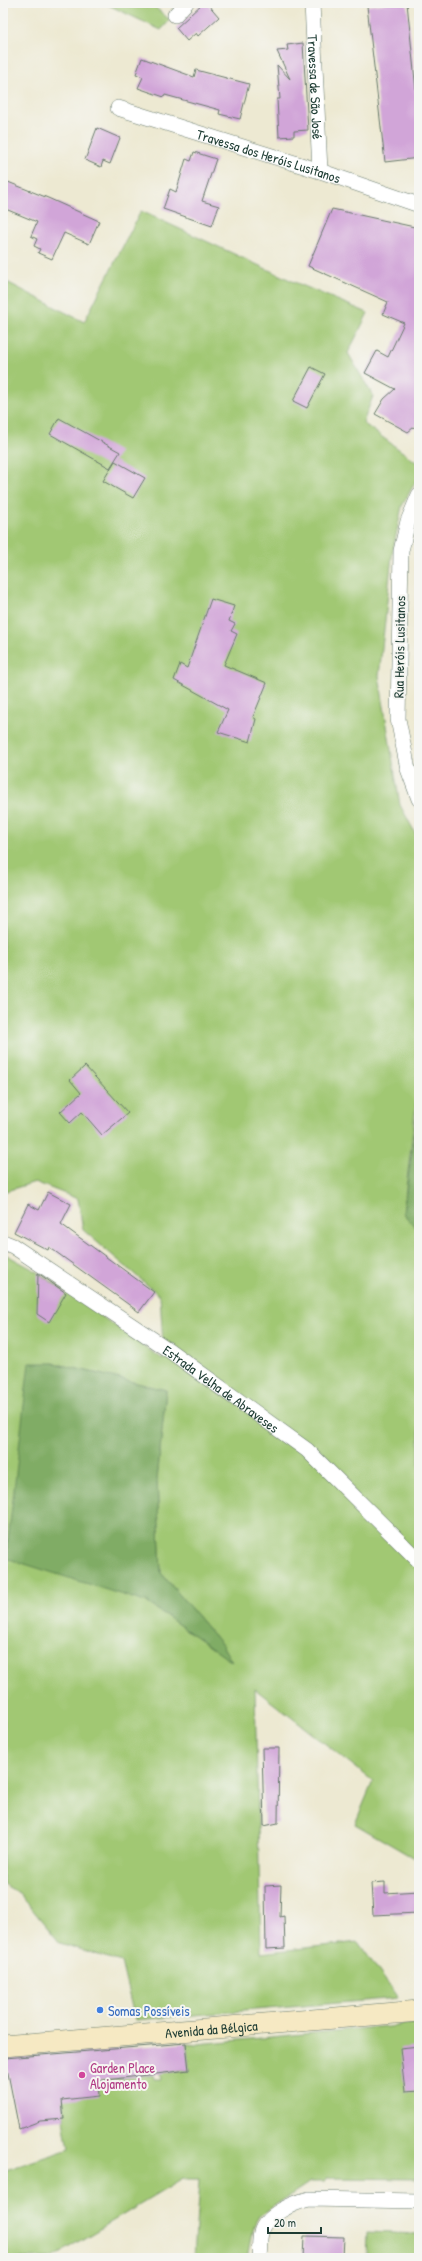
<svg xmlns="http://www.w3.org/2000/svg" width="422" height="2261" viewBox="0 0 422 2261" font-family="'Patrick Hand',sans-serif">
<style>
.green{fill:#a1c873;stroke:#608254;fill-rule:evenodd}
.forest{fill:#80ac65;stroke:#50744c}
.building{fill:#d1a5d8}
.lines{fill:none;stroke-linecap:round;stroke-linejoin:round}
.street-casing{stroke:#67796b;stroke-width:16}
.secondary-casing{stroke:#67796b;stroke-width:22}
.street{stroke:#fff;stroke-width:15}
.secondary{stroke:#f6e9c3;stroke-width:21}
.shop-dot{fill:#3f7fe0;stroke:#f6f6f2;stroke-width:1.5}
.hotel-dot{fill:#d1479c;stroke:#f6f6f2;stroke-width:1.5}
.labels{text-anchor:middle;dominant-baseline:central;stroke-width:4;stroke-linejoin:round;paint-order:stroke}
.street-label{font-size:14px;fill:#1f3d34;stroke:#f6f6f2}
.shop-label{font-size:14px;fill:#366cbe;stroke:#f6f6f2;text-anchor:start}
.hotel-label{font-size:14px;fill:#b23c85;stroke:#f6f6f2;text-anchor:start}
</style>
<rect width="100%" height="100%" fill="#f6f6f2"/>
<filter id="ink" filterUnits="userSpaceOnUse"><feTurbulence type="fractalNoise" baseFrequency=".025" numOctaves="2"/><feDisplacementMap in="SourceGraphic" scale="8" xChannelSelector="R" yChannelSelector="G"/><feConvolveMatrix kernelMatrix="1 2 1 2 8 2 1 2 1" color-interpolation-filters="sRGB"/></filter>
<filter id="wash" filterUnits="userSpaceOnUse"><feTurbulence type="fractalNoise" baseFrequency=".012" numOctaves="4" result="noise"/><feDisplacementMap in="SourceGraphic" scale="16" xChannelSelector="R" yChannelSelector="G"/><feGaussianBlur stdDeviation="0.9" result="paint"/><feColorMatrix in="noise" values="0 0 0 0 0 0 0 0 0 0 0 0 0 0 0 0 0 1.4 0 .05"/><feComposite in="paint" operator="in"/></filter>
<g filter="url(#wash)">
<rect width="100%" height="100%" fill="#ede9d2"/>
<g class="green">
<polygon points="104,3 150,3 170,20 161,30"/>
<path d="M141 211 299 284 368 313 348 353 373 396 363 423 419 464V475L402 506 392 555 379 676 400 805 419 840V1079L403 1213 419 1232V1861L355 1824 373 1781 255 1689 261 1953 358 1942 398 1998 135 2020 121 1962 60 1943 19 1893 3 1884V1253L38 1272 164 1360 160 1296 83 1230 78 1199 35 1182 3 1192V280L84 322ZM53 1363 166 1390 157 1480 161 1573 222 1645 231 1661 148 1603Z"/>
<polygon points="419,2023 419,2179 326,2178 325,2182 310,2182 259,2216 253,2227 247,2258 194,2258 199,2179 183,2179 51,2258 3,2258 3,2171 69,2149 64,2119 59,2054 116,2079 153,2075 154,2079 161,2079 160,2073 189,2070 186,2043 198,2044"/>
<polygon points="367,2232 419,2234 419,2258 366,2258"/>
<polygon points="111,2255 111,2258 69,2258"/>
</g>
<g class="forest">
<polygon points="419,1099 419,1232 403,1213"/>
<polygon points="29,1363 53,1363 166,1390 157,1480 161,1573 222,1645 232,1662 148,1603 6,1558"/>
</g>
<g id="blocks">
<g class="building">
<polygon points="203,3 207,3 219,17 198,36 196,33 187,41 176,28"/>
<polygon points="388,3 407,3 419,120 419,158 385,162 367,6"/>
<polygon points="303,43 308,130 294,131 294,136 279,137 277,99 280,99 277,65 290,79 277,51 288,50 287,45"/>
<polygon points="142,58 194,77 196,70 249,84 240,119 219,114 220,110 165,95 164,97 138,88 143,77 136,74"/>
<polygon points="97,128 120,138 110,164 103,161 101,167 85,160"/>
<polygon points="194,152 216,159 202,201 219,206 212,226 163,209 170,189 176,192 186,159 191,161"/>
<polygon points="3,180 48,198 99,221 89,244 64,233 52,259 38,253 40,249 34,246 37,239 31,236 37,222 3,208"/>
<polygon points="332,209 419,228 419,423 408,432 375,414 384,399 395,389 365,373 377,351 388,357 404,323 383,314 388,302 308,266"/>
<polygon points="311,367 325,374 307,408 293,401"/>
<polygon points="59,418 120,452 110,468 50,434"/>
<polygon points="115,461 145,478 133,498 103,481"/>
<polygon points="211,599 234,606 229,621 235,624 231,631 237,634 224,665 267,683 253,717 256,719 250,742 218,732 228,710 174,680 180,664 187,668"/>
<polygon points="85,1066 128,1113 102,1135 82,1112 70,1123 60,1112 81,1093 70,1080"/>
<polygon points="48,1192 71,1204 61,1224 154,1292 139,1312 49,1247 48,1250 14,1232 28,1204 39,1210"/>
<polygon points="38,1273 66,1293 49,1322 37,1314"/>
<polygon points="262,1748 279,1748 278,1823 264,1826"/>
<polygon points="385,1882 385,1893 419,1891 419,1913 373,1915 371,1883"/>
<polygon points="281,1885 280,1917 284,1916 285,1948 266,1949 265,1886"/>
<polygon points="186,2043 189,2070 98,2081 99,2096 62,2100 64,2119 40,2121 19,2129 5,2058"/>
<polygon points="419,2046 419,2091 405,2092 400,2048"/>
<polygon points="304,2236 344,2237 343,2258 303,2258"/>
</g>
</g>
</g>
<g filter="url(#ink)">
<use href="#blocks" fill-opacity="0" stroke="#67796b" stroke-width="1"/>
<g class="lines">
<defs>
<g id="street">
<path id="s1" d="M312 3 320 171"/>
<polyline points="175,15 186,3"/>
<path id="s2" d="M118 108 320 171 419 205"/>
<polyline points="419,495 408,521 401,551 398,719 408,769 419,799"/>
<path id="s3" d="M3 1242 13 1246 170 1351 307 1450 419 1561"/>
<path d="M259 2258C260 2250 259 2240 261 2233 265 2215 293 2203 309 2199L419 2201"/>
</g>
<g id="secondary">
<path id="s4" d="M3 2046 419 2011"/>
</g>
</defs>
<use href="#street" class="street-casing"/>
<use href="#secondary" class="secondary-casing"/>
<use href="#street" class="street"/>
<use href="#secondary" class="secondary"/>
</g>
</g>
<circle class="shop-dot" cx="100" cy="2010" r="4"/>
<circle class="hotel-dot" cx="82" cy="2075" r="4"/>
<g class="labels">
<g class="street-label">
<text stroke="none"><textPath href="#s1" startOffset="84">Travessa de São José</textPath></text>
<text stroke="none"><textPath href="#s2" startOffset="158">Travessa dos Heróis Lusitanos</textPath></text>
<text transform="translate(399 647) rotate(-89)">Rua Heróis Lusitanos</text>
<text stroke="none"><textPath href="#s3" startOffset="263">Estrada Velha de Abraveses</textPath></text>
<text stroke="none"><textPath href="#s4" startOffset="209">Avenida da Bélgica</textPath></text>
</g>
<g class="shop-label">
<text x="108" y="2010">Somas Possíveis</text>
</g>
<g class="hotel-label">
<text x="90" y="2067">Garden Place<tspan x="90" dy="16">Alojamento</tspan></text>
</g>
</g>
<rect width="422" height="2261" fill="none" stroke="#f6f6f2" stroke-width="16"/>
<path d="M268 2227v6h53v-6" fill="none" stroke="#1f3d34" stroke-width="2"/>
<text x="274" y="2227" font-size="12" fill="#1f3d34" stroke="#f6f6f2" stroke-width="3" paint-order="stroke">20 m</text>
</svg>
